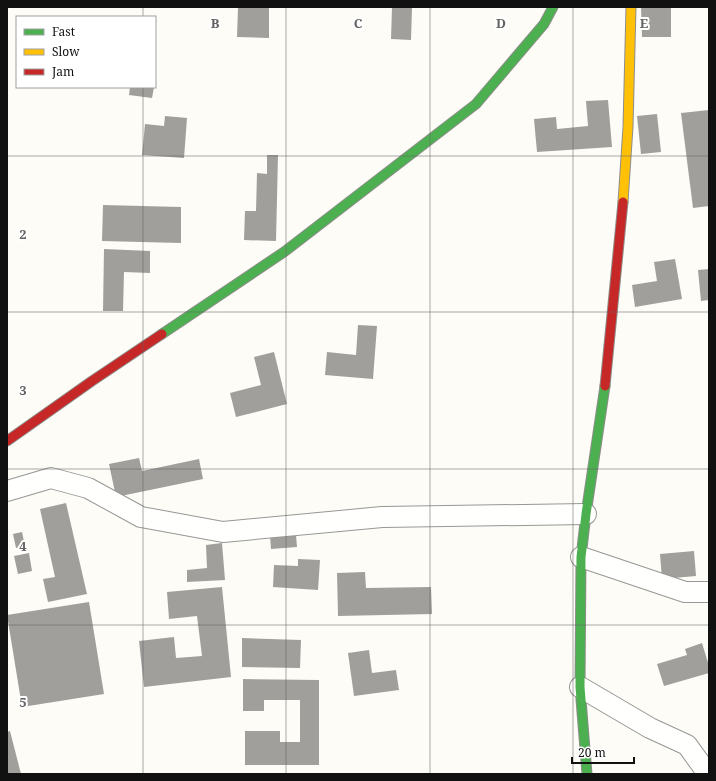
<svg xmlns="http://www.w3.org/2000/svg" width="716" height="781" viewBox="0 0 716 781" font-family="'Noto Serif',serif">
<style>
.building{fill:#a19f9c}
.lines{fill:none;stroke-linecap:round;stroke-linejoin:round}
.street-casing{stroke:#979795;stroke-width:22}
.fast-casing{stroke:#8e8d8b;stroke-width:11}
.slow-casing{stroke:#8e8d8b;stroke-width:11}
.jam-casing{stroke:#8e8d8b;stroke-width:11}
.street{stroke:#fffffe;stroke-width:20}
.fast{stroke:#4caf50;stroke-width:9}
.slow{stroke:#ffc107;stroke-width:9}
.jam{stroke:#c62828;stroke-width:9}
.grid{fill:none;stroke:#646362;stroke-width:1;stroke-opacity:0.55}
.grid-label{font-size:13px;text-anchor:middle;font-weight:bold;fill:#646362;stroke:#fff;stroke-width:4;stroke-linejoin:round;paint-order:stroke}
</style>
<rect width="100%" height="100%" fill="#fdfcf7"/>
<g class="building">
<polygon points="238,7 269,7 269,38 237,37"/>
<polygon points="392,7 412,7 411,40 391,39"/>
<polygon points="641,7 671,7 671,37 642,37"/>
<polygon points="130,87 154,87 152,98 129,95"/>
<polygon points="608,100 612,147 537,152 534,119 556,117 557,129 588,126 586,101"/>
<polygon points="709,110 709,206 693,208 681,113"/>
<polygon points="657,114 661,152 641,154 637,116"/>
<polygon points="165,116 187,118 184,158 142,155 145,124 164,126"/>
<polygon points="267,155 278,155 276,241 244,240 245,211 256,211 257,173 267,174"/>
<polygon points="103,205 181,207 181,243 102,241"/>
<polygon points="104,249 150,251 150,273 124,272 123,311 103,311"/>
<polygon points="675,259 682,299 635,307 632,285 657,281 654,262"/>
<polygon points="709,269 709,300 701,301 698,270"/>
<polygon points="358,325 377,326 373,379 325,375 327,352 356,355"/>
<polygon points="274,352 287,404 236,417 230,393 261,385 254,357"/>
<polygon points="139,458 142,471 199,459 203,479 116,497 109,464"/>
<polygon points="66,503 87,594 48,602 43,579 55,577 40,509"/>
<polygon points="22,532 25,546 16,548 13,534"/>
<polygon points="296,535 297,547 271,549 270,536"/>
<polygon points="222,543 225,580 187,582 187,570 207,568 206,545"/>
<polygon points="694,551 696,576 662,579 660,554"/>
<polygon points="29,553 32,571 18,574 14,556"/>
<polygon points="298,559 320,560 318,590 273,587 274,565 298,566"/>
<polygon points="365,572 366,588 431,587 432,614 338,616 337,573"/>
<polygon points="222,587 231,677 144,687 139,641 174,637 176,658 202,656 197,616 169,619 167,592"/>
<polygon points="89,602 104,694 22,707 7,615"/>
<polygon points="242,638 301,640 300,668 242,667"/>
<polygon points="702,643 709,666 709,673 664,686 657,664 687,655 685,649"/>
<polygon points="369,650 372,673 396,670 399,690 354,696 348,653"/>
<polygon points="243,679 319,680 319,765 245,765 245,731 280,731 280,742 300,742 300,700 264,700 264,711 243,711"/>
<polygon points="10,731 21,774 7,774 7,732"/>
</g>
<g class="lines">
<defs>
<g id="street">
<polyline points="7,491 51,478 88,488 141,517 223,532 382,517 586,514"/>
<polyline points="581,557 685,592 709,592"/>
<polyline points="580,687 650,728 687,745 708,774"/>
</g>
<g id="fast">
<polyline points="162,334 284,252 476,104 544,24 553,7"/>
<polyline points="587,774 580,687 581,557 586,514 605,386"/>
</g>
<polyline id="slow" points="623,202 628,127 631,7"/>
<g id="jam">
<polyline points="605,386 623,202"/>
<polyline points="7,441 92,381 162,334"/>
</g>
</defs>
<use href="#street" class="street-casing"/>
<use href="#fast" class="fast-casing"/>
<use href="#slow" class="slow-casing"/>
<use href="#jam" class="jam-casing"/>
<use href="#street" class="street"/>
<use href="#fast" class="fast"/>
<use href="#slow" class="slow"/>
<use href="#jam" class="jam"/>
</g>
<path class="grid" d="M143 7V17M286 7V774M430 7V774M573 7V774M143 87V774M7 156H709M7 312H709M7 469H709M7 625H709"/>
<g class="grid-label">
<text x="215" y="28">B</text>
<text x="358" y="28">C</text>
<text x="501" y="28">D</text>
<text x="644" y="28">E</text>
<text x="23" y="239">2</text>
<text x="23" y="395">3</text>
<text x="23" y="551">4</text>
<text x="23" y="707">5</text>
</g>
<rect width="716" height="781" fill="none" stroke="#111111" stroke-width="16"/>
<rect x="16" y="16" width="140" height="72" fill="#ffffff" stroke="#a0a0a0"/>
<rect x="24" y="29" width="20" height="6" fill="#4caf50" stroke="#a0a0a0"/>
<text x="52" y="36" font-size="12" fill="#111111">Fast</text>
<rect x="24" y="49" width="20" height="6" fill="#ffc107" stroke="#a0a0a0"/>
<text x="52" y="56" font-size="12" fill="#111111">Slow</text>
<rect x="24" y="69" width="20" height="6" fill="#c62828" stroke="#a0a0a0"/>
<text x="52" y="76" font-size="12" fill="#111111">Jam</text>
<path d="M572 757v6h62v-6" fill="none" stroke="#111111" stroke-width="2"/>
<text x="578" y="757" font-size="12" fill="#111111" stroke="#ffffff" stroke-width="3" paint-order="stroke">20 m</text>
</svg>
